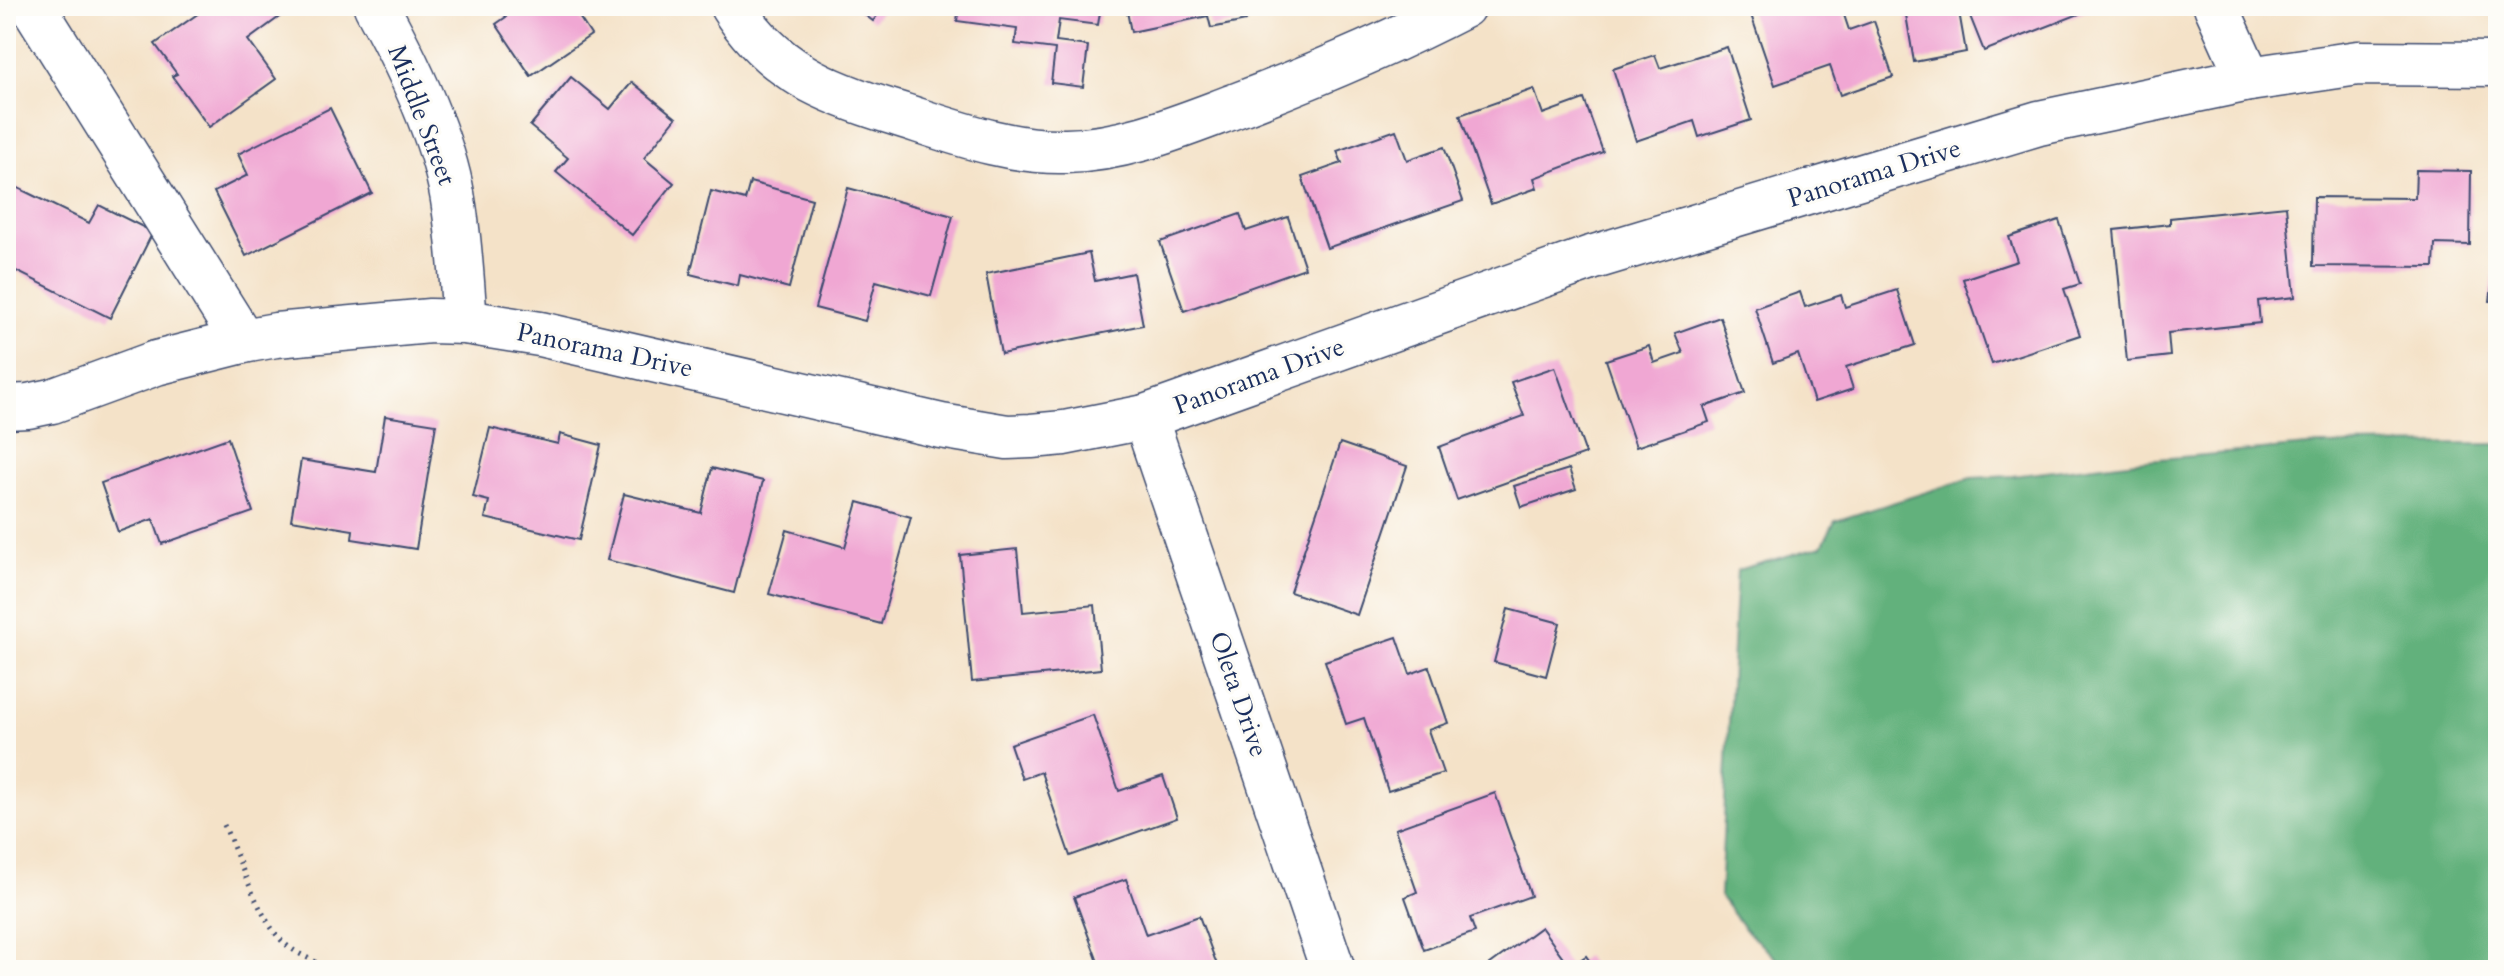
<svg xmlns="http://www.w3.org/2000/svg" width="2504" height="976" viewBox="0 0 2504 976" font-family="Cardo,serif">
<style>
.forest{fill:#62b17c;stroke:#3e706d;stroke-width:2}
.building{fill:#f0a7d3}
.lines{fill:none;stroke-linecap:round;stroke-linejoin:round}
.minor-casing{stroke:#3c4a6e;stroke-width:47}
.path{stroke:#3c4a6e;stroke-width:5;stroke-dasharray:2 6;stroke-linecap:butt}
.minor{stroke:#fff;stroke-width:44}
.labels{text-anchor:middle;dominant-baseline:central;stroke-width:6;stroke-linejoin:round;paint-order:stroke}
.street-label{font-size:26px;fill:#1b2f5e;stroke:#fdfcf7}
</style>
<rect width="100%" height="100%" fill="#fdfcf7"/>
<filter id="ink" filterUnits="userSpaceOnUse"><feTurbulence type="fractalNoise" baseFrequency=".0125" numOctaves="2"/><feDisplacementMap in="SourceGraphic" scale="16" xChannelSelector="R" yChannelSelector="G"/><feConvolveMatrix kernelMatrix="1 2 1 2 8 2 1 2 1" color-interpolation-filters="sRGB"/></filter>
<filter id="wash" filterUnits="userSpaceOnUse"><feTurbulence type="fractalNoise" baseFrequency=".006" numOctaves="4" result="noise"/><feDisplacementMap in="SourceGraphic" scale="32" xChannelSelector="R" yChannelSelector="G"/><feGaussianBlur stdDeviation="1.8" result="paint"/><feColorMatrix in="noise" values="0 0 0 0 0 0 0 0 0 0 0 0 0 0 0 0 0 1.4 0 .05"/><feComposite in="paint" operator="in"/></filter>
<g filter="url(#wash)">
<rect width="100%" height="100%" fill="#f4e2c8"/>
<polygon class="forest" points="2498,444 2498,970 1788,970 1745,929 1720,896 1737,570 1822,546 1835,521 1971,478 2013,476 2136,461 2319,445"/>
<g id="blocks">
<g class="building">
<polygon points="209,6 276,6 282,15 248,40 276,79 209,127 172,76 177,74 155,44"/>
<polygon points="499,6 572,6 591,35 531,76 496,24 506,17"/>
<polygon points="853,6 884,6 873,21"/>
<polygon points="959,6 1101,6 1098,25 1059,20 1056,42 1088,46 1083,87 1051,83 1055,49 1015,44 1017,29 957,21"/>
<polygon points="1126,6 1243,6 1246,21 1211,28 1208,16 1131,32"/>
<polygon points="1748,6 1841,6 1849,30 1874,21 1893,77 1840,95 1830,66 1775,85"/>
<polygon points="1924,6 1958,6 1966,52 1914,62 1905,9"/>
<polygon points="1966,6 2091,6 2092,9 1984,51"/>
<polygon points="1727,47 1751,120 1699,137 1694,121 1636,141 1613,69 1655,55 1660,68"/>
<polygon points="571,77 610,109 632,82 676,118 644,158 674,183 632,235 556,172 568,158 530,126"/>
<polygon points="1534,89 1543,114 1584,99 1603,152 1534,178 1537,188 1491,204 1460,115"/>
<polygon points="330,108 372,193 246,256 214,192 248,175 238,154"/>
<polygon points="1396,130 1407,160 1444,147 1463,201 1327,248 1302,177 1342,163 1337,151"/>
<polygon points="2416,170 2471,171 2470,245 2435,244 2434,267 2313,266 2314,197 2415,198"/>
<polygon points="750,182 812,199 789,288 740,275 738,286 690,274 711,191 745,200"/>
<polygon points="16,187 89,223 99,205 153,232 110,318 6,266 6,198 9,200"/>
<polygon points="848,188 953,216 931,296 876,281 865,321 815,308"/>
<polygon points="2286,206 2295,297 2258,301 2260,323 2168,333 2170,356 2127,361 2114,230 2170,224 2170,218"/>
<polygon points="1240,214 1246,231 1288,217 1305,268 1184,311 1160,242"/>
<polygon points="2059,220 2080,284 2064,289 2080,335 1992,364 1963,279 2017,261 2009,237"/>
<polygon points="1089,253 1095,281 1133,273 1143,325 1001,354 986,274"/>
<polygon points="2496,256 2498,256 2498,303 2490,301"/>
<polygon points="1897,290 1915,345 1846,367 1853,389 1814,402 1798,354 1773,363 1755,308 1800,292 1805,307 1841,295 1845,307"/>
<polygon points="1720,317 1745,393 1704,407 1709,422 1636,447 1606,360 1649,346 1654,363 1683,353 1675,333"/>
<polygon points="1555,367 1586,454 1457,500 1439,447 1524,416 1511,382"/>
<polygon points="385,416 436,424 416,549 352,539 353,530 291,520 301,460 376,472"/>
<polygon points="490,428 558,444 560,434 601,445 579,540 485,518 489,501 473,497"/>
<polygon points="228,438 253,512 162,544 153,519 118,532 101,483"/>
<polygon points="1340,443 1407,466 1357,615 1290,592"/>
<polygon points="712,468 763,481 734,593 607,560 624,494 701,513"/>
<polygon points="1569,469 1576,489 1521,507 1514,486"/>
<polygon points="858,502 911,517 881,624 769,594 787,530 845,547"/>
<polygon points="1017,549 1023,612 1095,605 1101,669 972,682 960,555"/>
<polygon points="1508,609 1560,623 1546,676 1494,662"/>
<polygon points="1397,637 1410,674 1429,667 1448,723 1428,730 1443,773 1388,791 1364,718 1346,724 1325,661"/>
<polygon points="1093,715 1119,791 1163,776 1177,818 1070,856 1041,772 1022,779 1010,744"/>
<polygon points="1495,793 1531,896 1470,918 1475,932 1424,950 1405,897 1417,892 1395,829"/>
<polygon points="1126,879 1146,935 1199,916 1217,965 1204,970 1101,970 1074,897"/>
<polygon points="1541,927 1570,967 1586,956 1596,970 1482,970"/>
</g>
</g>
</g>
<g filter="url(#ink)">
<use href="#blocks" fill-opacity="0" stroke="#3c4a6e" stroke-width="2"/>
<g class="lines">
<defs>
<g id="minor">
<polyline points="33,6 243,341"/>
<path d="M376 6C408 64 445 140 454 206 460 244 462 284 465 322"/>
<path d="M732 6C772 70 825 92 895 113 949 130 1008 153 1066 151 1125 150 1181 126 1235 106 1314 76 1388 45 1463 6"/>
<polyline points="2216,6 2249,79"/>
<polyline points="6,407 28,406 52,401 156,363 243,341 276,335 430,321 465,322 540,334 941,426 1007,437 1031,436 1064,433 1145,417 1591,258 2039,123 2249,79 2358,63 2498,64"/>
<polyline points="1145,417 1333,970"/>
</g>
</defs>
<use href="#minor" class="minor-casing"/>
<path class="path" d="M224 825C238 856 260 921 284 943 299 956 316 961 333 970"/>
<use href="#minor" class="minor"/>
</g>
</g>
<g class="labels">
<g class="street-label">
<text transform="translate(422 115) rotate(69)">Middle Street</text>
<text transform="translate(1874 173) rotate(-17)">Panorama Drive</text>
<text transform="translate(605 350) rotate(12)">Panorama Drive</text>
<text transform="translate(1259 376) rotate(-20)">Panorama Drive</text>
<text transform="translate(1239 694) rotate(71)">Oleta Drive</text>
</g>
</g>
<rect width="2504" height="976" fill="none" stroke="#fdfcf7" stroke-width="32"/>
</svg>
